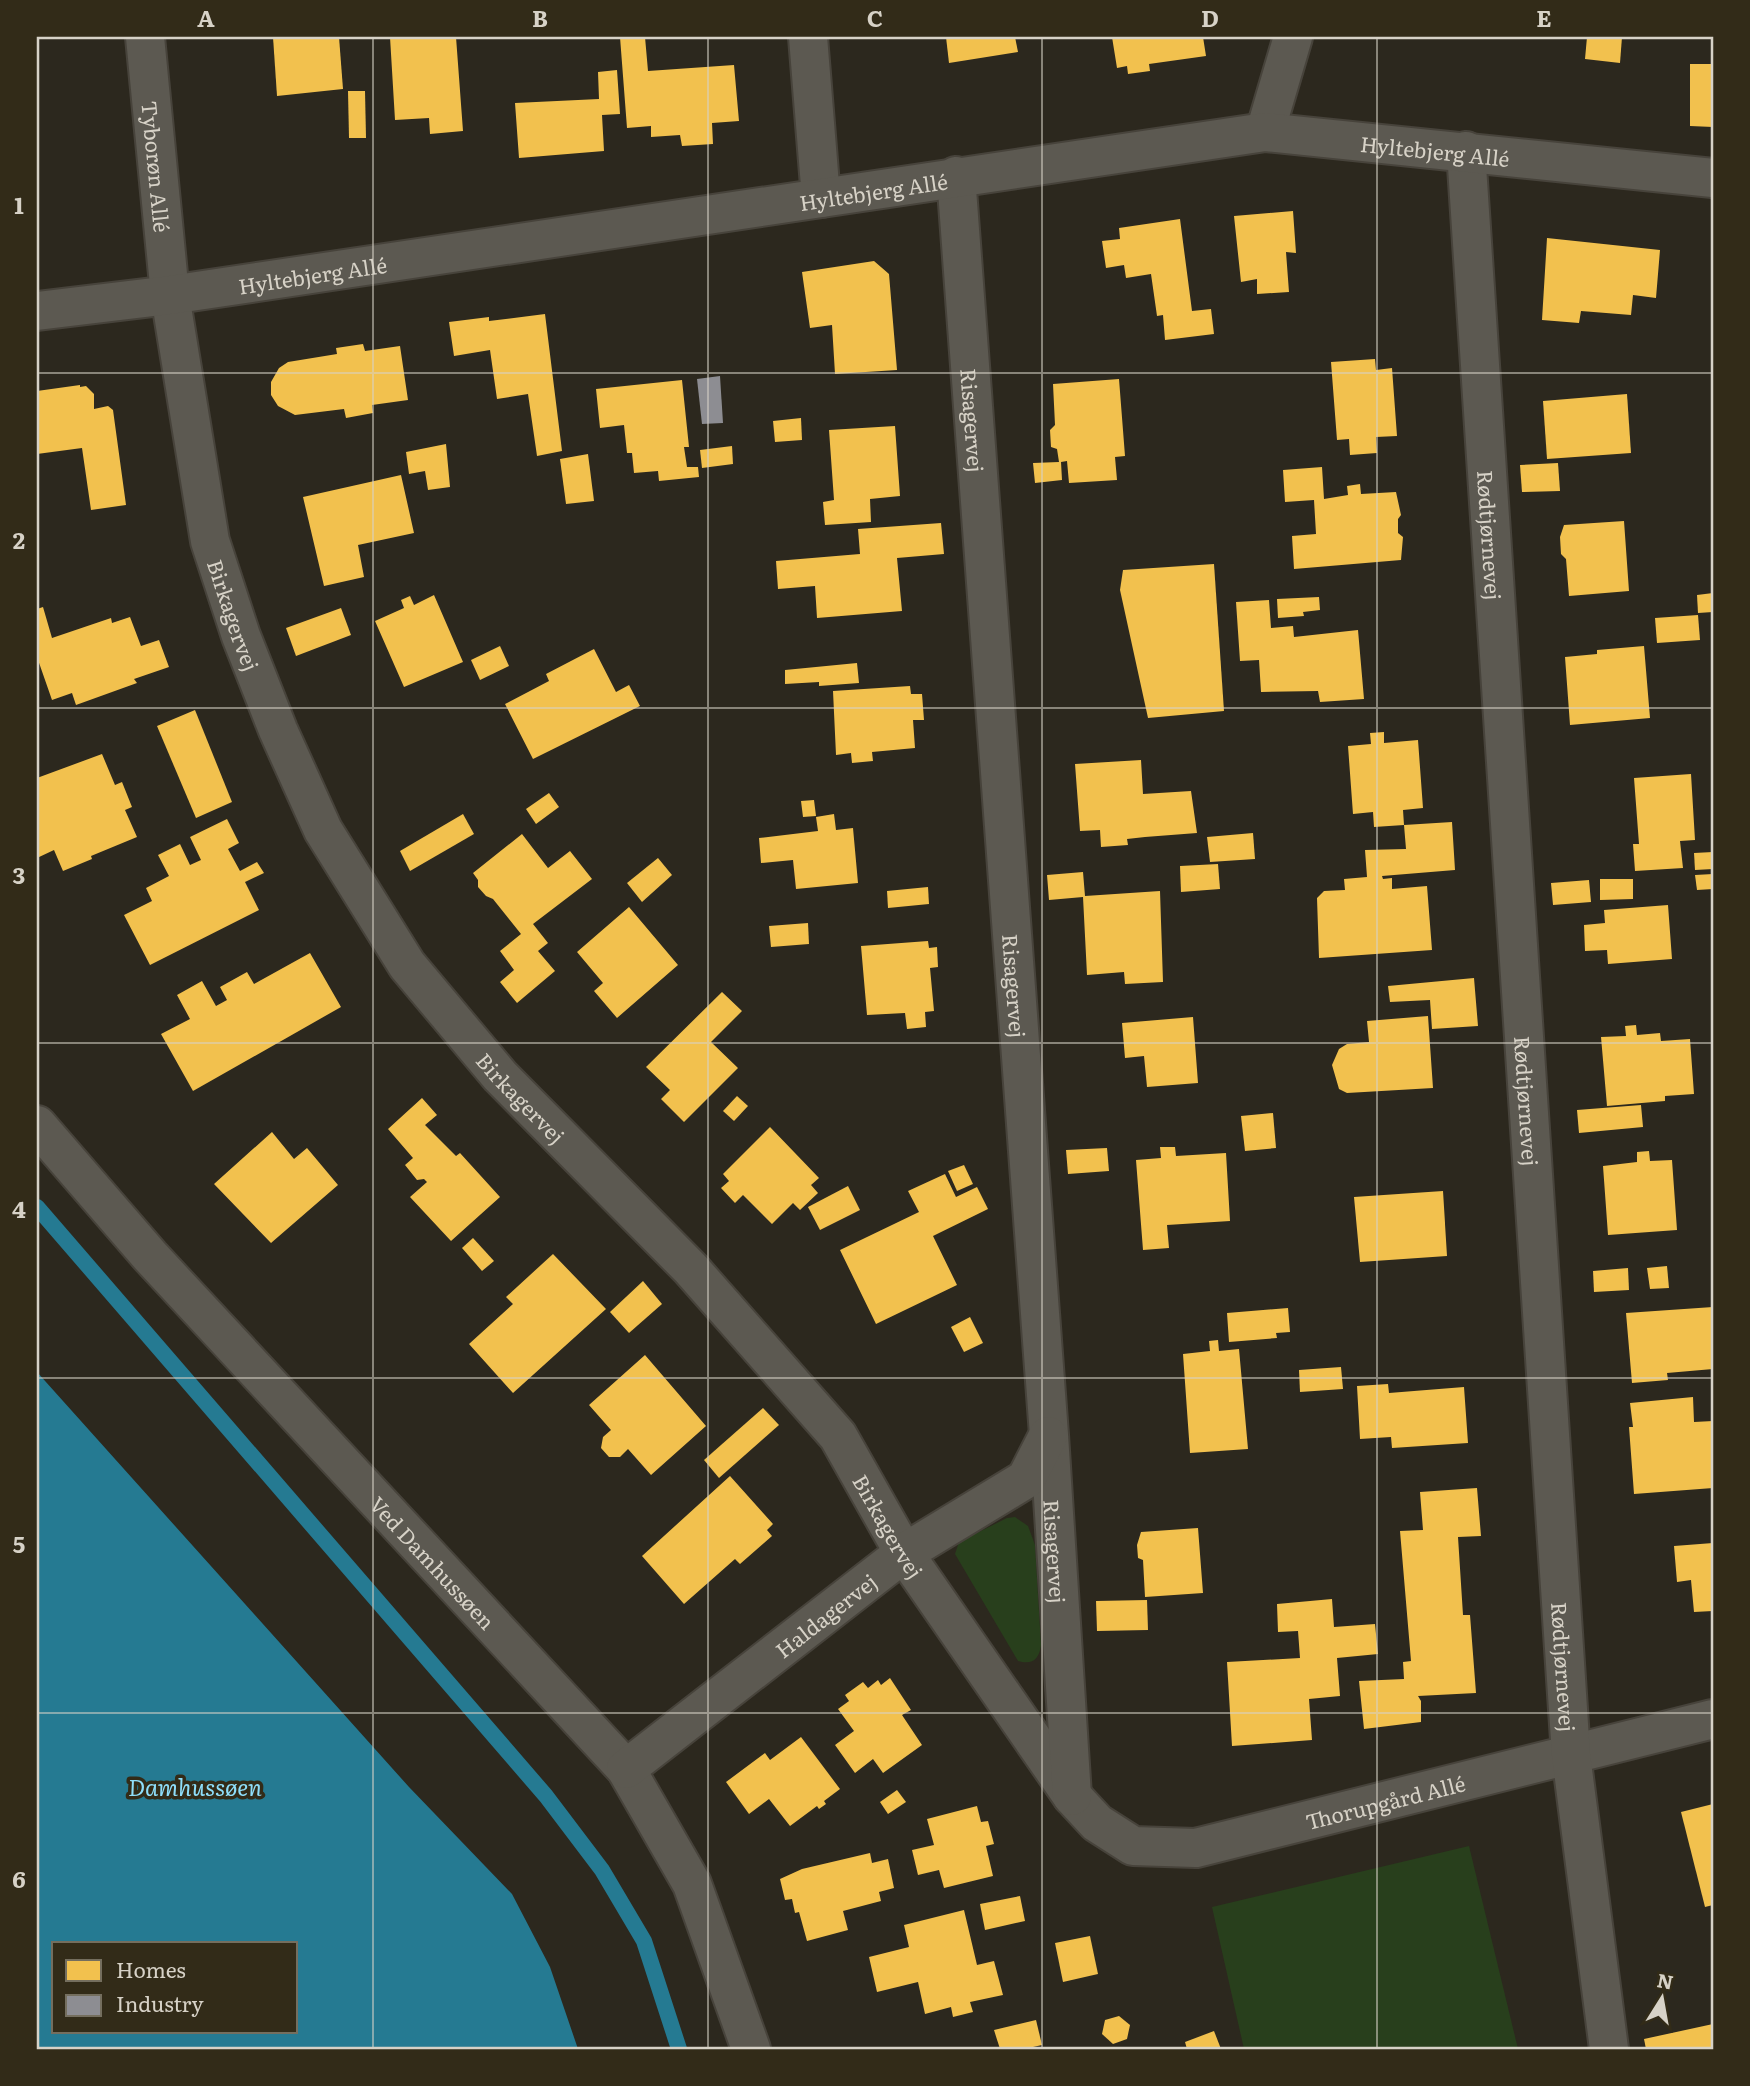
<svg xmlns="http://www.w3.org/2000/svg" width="1750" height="2086" viewBox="0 0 1750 2086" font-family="Literata,serif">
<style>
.green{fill:#283f1c}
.water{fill:#257a92;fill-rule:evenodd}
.homes{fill:#f2c14e}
.industry{fill:#8d8d92}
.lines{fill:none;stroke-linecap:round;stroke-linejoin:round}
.stream{stroke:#257a92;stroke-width:16}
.minor-casing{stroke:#47433b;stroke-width:42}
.minor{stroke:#5c5951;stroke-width:38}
.grid{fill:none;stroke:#d7d2c7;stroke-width:2;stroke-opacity:0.55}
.labels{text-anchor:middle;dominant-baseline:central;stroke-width:7;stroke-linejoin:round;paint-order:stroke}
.street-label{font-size:21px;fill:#d7d2c7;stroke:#322b18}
.water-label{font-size:23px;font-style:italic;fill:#8edefa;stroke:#322b18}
.neatline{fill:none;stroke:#d7d2c7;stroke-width:2.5}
.grid-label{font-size:23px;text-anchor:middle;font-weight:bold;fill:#d7d2c7}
</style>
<rect width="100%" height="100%" fill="#2c281e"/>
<g class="green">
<path d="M1015 1517 1028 1526 1035 1545 1041 1645C1039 1660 1032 1665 1018 1661L955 1554 959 1542 1007 1518Z"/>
<polygon points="1469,1846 1518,2049 1244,2049 1212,1907"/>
</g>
<path class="water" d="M37 1372 409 1787 512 1894 550 1967 578 2049H37ZM54 1944H296V2032H54Z"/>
<g class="homes">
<polygon points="273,37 339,37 343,89 277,96"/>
<polygon points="390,37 456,37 463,131 430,134 429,118 395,120"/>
<polygon points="620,37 645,37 648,71 734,65 739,121 712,123 713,144 682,146 680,135 651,137 651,126 627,128"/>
<polygon points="946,37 1015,37 1018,52 949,63"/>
<polygon points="1112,37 1203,37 1206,56 1149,64 1150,71 1128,74 1127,66 1117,68"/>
<polygon points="1587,37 1622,37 1620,63 1585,59"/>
<polygon points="1690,64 1713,64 1713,127 1690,126"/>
<polygon points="617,70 620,114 602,115 604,151 519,158 515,103 599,99 598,72"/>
<polygon points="348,91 365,91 366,138 349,138"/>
<polygon points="1293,211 1296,253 1286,252 1289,292 1257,294 1257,279 1241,282 1234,216"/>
<polygon points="1180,219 1192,311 1211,309 1214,334 1165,340 1163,315 1157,316 1151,274 1126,278 1124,265 1106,268 1102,241 1120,239 1119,228"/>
<polygon points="1547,238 1660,250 1656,298 1633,295 1631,315 1581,311 1579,323 1542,320"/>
<polygon points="874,261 889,274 897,370 835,374 832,325 810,328 802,272"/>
<polygon points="545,314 562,451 537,456 528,394 497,399 490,350 454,356 449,322 489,317 489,321"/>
<polygon points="363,344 365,351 400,346 408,400 372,405 373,413 346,418 344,409 295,415 278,406 271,395 271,382 279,368 288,362 337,354 336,348"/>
<polygon points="1375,359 1376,370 1392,368 1397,436 1376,437 1377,453 1350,455 1349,439 1337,440 1331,362"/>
<polygon points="1119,379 1125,456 1115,457 1117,480 1069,483 1067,461 1061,462 1062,480 1035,483 1033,463 1059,462 1057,449 1051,447 1050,430 1055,425 1053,384"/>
<polygon points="682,380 689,447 684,447 687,467 698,467 699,477 659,481 658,471 634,473 632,453 627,453 624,425 600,428 596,389"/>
<polygon points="80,385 80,387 86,386 94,394 94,409 108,406 113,410 126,505 91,510 82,448 37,454 37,391"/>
<polygon points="1627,394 1631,453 1547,459 1543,401"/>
<polygon points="801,418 802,440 775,442 773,421"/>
<polygon points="895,426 900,496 870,499 871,522 825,525 823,502 834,500 829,430"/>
<polygon points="446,444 450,487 428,490 425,471 409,474 406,452"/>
<polygon points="732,446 733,464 702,468 700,450"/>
<polygon points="588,454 594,501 566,504 560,459"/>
<polygon points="1558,463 1560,491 1522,492 1520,465"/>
<polygon points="1322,467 1324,499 1348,495 1347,486 1360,484 1361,494 1396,492 1401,515 1398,519 1398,533 1403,537 1401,560 1294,569 1292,536 1316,534 1314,500 1285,502 1283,470"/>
<polygon points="401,475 414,533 358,545 364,577 324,586 303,497"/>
<polygon points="1624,521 1629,591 1569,596 1566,559 1561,554 1560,537 1564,525"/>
<polygon points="941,523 944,554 897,558 902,611 817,618 815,586 778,589 776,561 860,554 858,529"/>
<polygon points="1214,564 1224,711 1148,718 1120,590 1123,570"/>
<polygon points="1713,593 1713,612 1698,613 1697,595"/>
<polygon points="434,595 463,662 404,687 375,621 404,608 401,600 410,596 414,605"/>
<polygon points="1319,597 1320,610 1303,612 1304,616 1278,618 1277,599"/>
<polygon points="1269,600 1271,628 1293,626 1294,637 1358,630 1364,699 1320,702 1318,691 1261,692 1259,660 1240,661 1236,602"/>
<polygon points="43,607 52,638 111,618 112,623 130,617 141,646 159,640 169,667 134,679 137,683 76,705 72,693 52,700 37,657 37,609"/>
<polygon points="341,608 351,635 296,656 286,628"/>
<polygon points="1698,615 1700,640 1657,643 1655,618"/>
<polygon points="500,646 509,666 480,680 471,660"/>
<polygon points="1644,646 1650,718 1570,725 1565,657 1597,654 1597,650"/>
<polygon points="594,649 616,692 629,685 640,706 533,759 505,704 549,681 546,674"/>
<polygon points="857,663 859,683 819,686 819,682 785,684 785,670"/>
<polygon points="910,686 911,694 922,694 924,720 913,720 915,748 872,752 873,761 852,763 851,753 836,755 833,691"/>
<polygon points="195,710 232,802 196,818 157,726"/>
<polygon points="1384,732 1384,743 1418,740 1423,808 1403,810 1404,825 1374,827 1373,812 1353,814 1348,746 1371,744 1370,733"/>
<polygon points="102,754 115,785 122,782 132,807 125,810 137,837 91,856 92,859 63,871 54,850 37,858 37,778"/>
<polygon points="1141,760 1143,794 1191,791 1197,833 1145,837 1127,839 1128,845 1101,847 1100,830 1080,831 1075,764"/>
<polygon points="1691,774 1695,840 1680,841 1683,868 1635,871 1633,844 1639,844 1634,778"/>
<polygon points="549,793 559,807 536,824 526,809"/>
<polygon points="814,800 816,816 803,817 801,801"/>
<polygon points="463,814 474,834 410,871 400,851"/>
<polygon points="834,814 836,830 853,828 858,883 796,889 793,860 761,863 759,838 818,831 816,817"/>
<polygon points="227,819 239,843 228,849 240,871 257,862 264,873 245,882 259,910 150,965 124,915 152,901 146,888 169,876 158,855 180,844 190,865 201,860 190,837"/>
<polygon points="1452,822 1455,870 1382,876 1383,879 1392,878 1392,889 1427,886 1432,950 1319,958 1317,898 1324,891 1345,890 1344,879 1367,877 1365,850 1406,849 1404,825"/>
<polygon points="1253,833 1255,859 1210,862 1207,837"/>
<polygon points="522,834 548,868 570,851 592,879 533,924 548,943 538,951 555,971 517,1003 500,982 514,970 500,951 521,934 493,899 486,896 478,887 478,880 473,873"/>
<polygon points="1713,852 1713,869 1695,870 1694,853"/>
<polygon points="658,858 672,875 642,902 627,883"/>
<polygon points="1218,864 1220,889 1181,892 1180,866"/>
<polygon points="1083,872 1085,896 1160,891 1163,982 1125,984 1124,972 1087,975 1083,897 1049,900 1047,875"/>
<polygon points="1713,874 1713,889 1697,890 1695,875"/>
<polygon points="1600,879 1633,879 1633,899 1600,900"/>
<polygon points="1589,880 1591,902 1553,905 1551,883"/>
<polygon points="928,887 929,904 888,908 887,891"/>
<polygon points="1668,905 1672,959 1608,964 1607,950 1585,951 1584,925 1605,923 1604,910"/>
<polygon points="629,907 678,965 617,1018 594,991 603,983 577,952"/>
<polygon points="808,923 809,944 771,947 769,926"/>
<polygon points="928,941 929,948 937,947 938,967 930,968 934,1011 925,1012 926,1027 907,1029 905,1013 867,1015 861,946"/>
<polygon points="310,953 341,1007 193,1091 161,1034 190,1019 177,995 202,981 216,1006 227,1000 220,987 247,972 254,984"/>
<polygon points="1474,978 1478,1026 1432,1029 1430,1000 1390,1002 1388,986"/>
<polygon points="722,992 742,1011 711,1042 738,1068 684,1122 661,1099 670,1090 646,1067"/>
<polygon points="1428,1016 1433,1088 1347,1093 1339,1089 1332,1065 1339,1049 1347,1044 1369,1042 1367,1021"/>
<polygon points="1193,1017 1198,1083 1147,1087 1144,1056 1125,1058 1122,1023"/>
<polygon points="1636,1025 1637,1035 1660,1033 1661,1041 1690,1039 1694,1094 1665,1096 1665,1101 1607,1106 1601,1037 1626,1036 1625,1026"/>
<polygon points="737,1096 748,1106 734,1121 723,1111"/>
<polygon points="422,1098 437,1115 425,1125 456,1156 460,1153 500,1197 451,1241 410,1197 427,1182 424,1179 417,1180 405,1165 413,1158 388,1129"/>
<polygon points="1641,1105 1643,1127 1579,1133 1577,1110"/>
<polygon points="1273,1113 1276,1148 1245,1151 1241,1116"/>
<polygon points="770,1127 819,1178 811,1185 818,1193 800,1210 793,1203 772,1224 743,1195 735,1203 721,1188 729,1181 723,1174"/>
<polygon points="272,1132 294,1159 307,1148 338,1185 271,1243 214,1184"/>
<polygon points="1160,1147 1175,1147 1176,1156 1226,1153 1230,1221 1167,1225 1169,1248 1143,1250 1136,1160 1161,1158"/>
<polygon points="1107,1148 1109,1171 1068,1174 1066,1150"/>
<polygon points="1649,1151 1650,1161 1672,1160 1677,1230 1608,1235 1603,1166 1637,1162 1637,1152"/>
<polygon points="964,1165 973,1184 957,1191 948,1171"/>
<polygon points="945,1174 956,1197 977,1187 988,1209 933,1236 957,1285 876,1324 840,1250 919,1212 908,1191"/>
<polygon points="848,1186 860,1210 820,1230 808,1207"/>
<polygon points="1443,1191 1447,1256 1360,1262 1354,1197"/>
<polygon points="473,1238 494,1261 482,1271 462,1248"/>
<polygon points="553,1254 606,1309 513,1393 469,1344 513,1304 506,1297"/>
<polygon points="1667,1266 1669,1288 1650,1289 1647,1268"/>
<polygon points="1628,1268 1629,1290 1594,1292 1593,1271"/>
<polygon points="643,1281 662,1304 629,1333 610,1312"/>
<polygon points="1713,1307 1713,1369 1667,1373 1668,1380 1632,1383 1626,1313"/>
<polygon points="1288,1308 1290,1332 1276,1333 1277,1338 1229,1342 1227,1313"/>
<polygon points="970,1317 983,1343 964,1352 951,1327"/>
<polygon points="1218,1340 1219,1351 1239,1349 1248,1449 1190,1453 1183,1354 1210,1351 1209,1341"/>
<polygon points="645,1355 706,1426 651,1475 628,1449 620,1457 609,1457 601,1448 603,1437 611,1430 589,1405"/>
<polygon points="1341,1367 1343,1389 1300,1392 1299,1370"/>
<polygon points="1388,1384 1389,1393 1464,1387 1468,1443 1392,1448 1391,1437 1360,1439 1357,1386"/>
<polygon points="1693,1397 1694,1422 1713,1421 1713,1488 1634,1494 1629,1427 1633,1427 1630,1403"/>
<polygon points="763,1408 779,1425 719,1478 704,1460"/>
<polygon points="730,1476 773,1524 767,1530 772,1536 740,1564 735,1559 684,1604 642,1556"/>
<polygon points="1477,1488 1481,1536 1458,1537 1463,1615 1470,1615 1476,1693 1418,1696 1421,1701 1421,1722 1364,1729 1359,1681 1404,1679 1403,1662 1411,1661 1400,1531 1423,1530 1420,1492"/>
<polygon points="1198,1528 1203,1593 1145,1597 1143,1560 1138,1558 1137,1545 1141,1532"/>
<polygon points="1713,1543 1713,1611 1694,1612 1691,1580 1677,1582 1674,1546"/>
<polygon points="1332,1599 1334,1627 1375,1624 1378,1654 1337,1658 1340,1696 1309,1699 1312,1740 1232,1746 1227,1662 1300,1658 1298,1631 1278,1632 1277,1604"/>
<polygon points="1147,1600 1148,1630 1097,1631 1096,1601"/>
<polygon points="890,1678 911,1710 902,1715 922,1745 883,1773 873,1759 855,1773 835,1745 854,1731 838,1709 849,1701 845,1695 863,1682 868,1688 878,1680 881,1685"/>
<polygon points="801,1737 840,1789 824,1801 826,1804 819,1809 817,1806 790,1826 769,1799 749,1814 726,1782 765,1753 770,1760"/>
<polygon points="897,1790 906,1802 888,1814 880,1802"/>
<polygon points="1713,1804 1713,1905 1705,1907 1681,1812"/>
<polygon points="977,1806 981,1822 988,1821 994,1844 986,1846 993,1876 944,1888 939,1870 918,1875 912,1850 934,1845 927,1819"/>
<polygon points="870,1853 872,1863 888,1859 894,1888 879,1892 881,1901 843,1911 848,1930 807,1941 799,1912 795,1913 792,1899 785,1900 780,1879 802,1869"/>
<polygon points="1020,1896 1025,1921 985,1930 980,1904"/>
<polygon points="964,1910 977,1965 994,1961 1003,1995 970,2002 973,2012 953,2017 951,2007 925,2014 918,1982 877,1992 869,1957 909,1947 904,1925"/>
<polygon points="1090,1936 1098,1974 1063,1982 1055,1943"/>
<polygon points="1119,2016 1130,2025 1127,2039 1113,2044 1102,2034 1105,2020"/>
<polygon points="1036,2020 1042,2045 1024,2049 1000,2049 994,2030"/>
<polygon points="1713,2024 1713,2049 1646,2049 1644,2039"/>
<polygon points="1214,2031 1221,2049 1187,2049 1185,2042"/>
</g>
<polygon class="industry" points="720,376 723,423 702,424 697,379"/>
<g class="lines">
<polyline class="stream" points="37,1207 546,1796 602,1870 644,1941 679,2049"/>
<defs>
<g id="minor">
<path id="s1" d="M145 37 170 295 210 541 241 636 278 730 323 830 407 965 500 1076 691 1269 838 1436 904 1553 1072 1796 1097 1823 1133 1846 1196 1848 1713 1719"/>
<polyline points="808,37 821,198"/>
<polyline points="1265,132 1293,37"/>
<path id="s2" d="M1466 151 1571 1755 1609 2049"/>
<path id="s3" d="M956 176 1049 1435 1072 1796"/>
<path id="s4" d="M37 311 170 295 1265 132 1713 178"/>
<path id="s5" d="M37 1125 150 1256 626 1769 692 1884 751 2049"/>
<path id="s6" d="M626 1769 904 1553 1026 1479 1048 1436"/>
</g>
</defs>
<use href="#minor" class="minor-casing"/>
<use href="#minor" class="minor"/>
</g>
<path class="grid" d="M373 37V2049M708 37V2049M1042 37V2049M1377 37V2049M37 373H1713M37 708H1713M37 1043H1713M37 1378H1713M37 1713H1713"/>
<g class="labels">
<g class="street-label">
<text stroke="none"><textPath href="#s4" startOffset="1412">Hyltebjerg Allé</textPath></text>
<text stroke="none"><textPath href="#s1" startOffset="130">Tyborøn Allé</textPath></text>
<text stroke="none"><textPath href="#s4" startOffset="845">Hyltebjerg Allé</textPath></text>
<text stroke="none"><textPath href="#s4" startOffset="278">Hyltebjerg Allé</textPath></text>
<text stroke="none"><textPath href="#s3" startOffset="245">Risagervej</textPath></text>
<text stroke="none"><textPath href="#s2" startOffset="385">Rødtjørnevej</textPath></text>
<text stroke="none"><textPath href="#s1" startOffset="586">Birkagervej</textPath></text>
<text stroke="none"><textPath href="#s3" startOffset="812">Risagervej</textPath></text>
<text stroke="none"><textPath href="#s1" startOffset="1153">Birkagervej</textPath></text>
<text stroke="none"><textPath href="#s2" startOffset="952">Rødtjørnevej</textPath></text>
<text stroke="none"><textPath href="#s1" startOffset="1720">Birkagervej</textPath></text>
<text stroke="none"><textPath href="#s3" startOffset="1379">Risagervej</textPath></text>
<text stroke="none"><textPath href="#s5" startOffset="590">Ved Damhussøen</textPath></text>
<text stroke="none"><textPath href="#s6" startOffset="252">Haldagervej</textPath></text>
<text stroke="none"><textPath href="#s2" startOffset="1519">Rødtjørnevej</textPath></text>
<text stroke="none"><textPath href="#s1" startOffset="2384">Thorupgård Allé</textPath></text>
</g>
<g class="water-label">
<text x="195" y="1786">Damhussøen</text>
</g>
</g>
<rect width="1750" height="2086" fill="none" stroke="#322b18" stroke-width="77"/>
<rect x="52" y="1942" width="245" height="91" fill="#322b18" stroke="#746e5e" stroke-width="2"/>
<rect x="66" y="1960" width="35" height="21" fill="#f2c14e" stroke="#746e5e" stroke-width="2"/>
<text x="116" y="1978" font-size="21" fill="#d7d2c7">Homes</text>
<rect x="66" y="1995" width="35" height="21" fill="#8d8d92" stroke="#746e5e" stroke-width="2"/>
<text x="116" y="2012" font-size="21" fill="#d7d2c7">Industry</text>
<g transform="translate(1662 1998) rotate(11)" stroke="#322b18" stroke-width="5" paint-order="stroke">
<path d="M0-5L12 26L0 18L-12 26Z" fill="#d7d2c7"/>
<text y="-10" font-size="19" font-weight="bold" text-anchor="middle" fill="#d7d2c7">N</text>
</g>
<rect x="38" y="38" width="1674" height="2010" class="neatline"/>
<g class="grid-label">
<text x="206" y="27">A</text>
<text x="540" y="27">B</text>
<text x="875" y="27">C</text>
<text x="1210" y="27">D</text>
<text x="1544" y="27">E</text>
<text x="19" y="214">1</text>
<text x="19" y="549">2</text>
<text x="19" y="884">3</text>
<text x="19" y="1218">4</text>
<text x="19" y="1553">5</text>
<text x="19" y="1888">6</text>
</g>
</svg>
